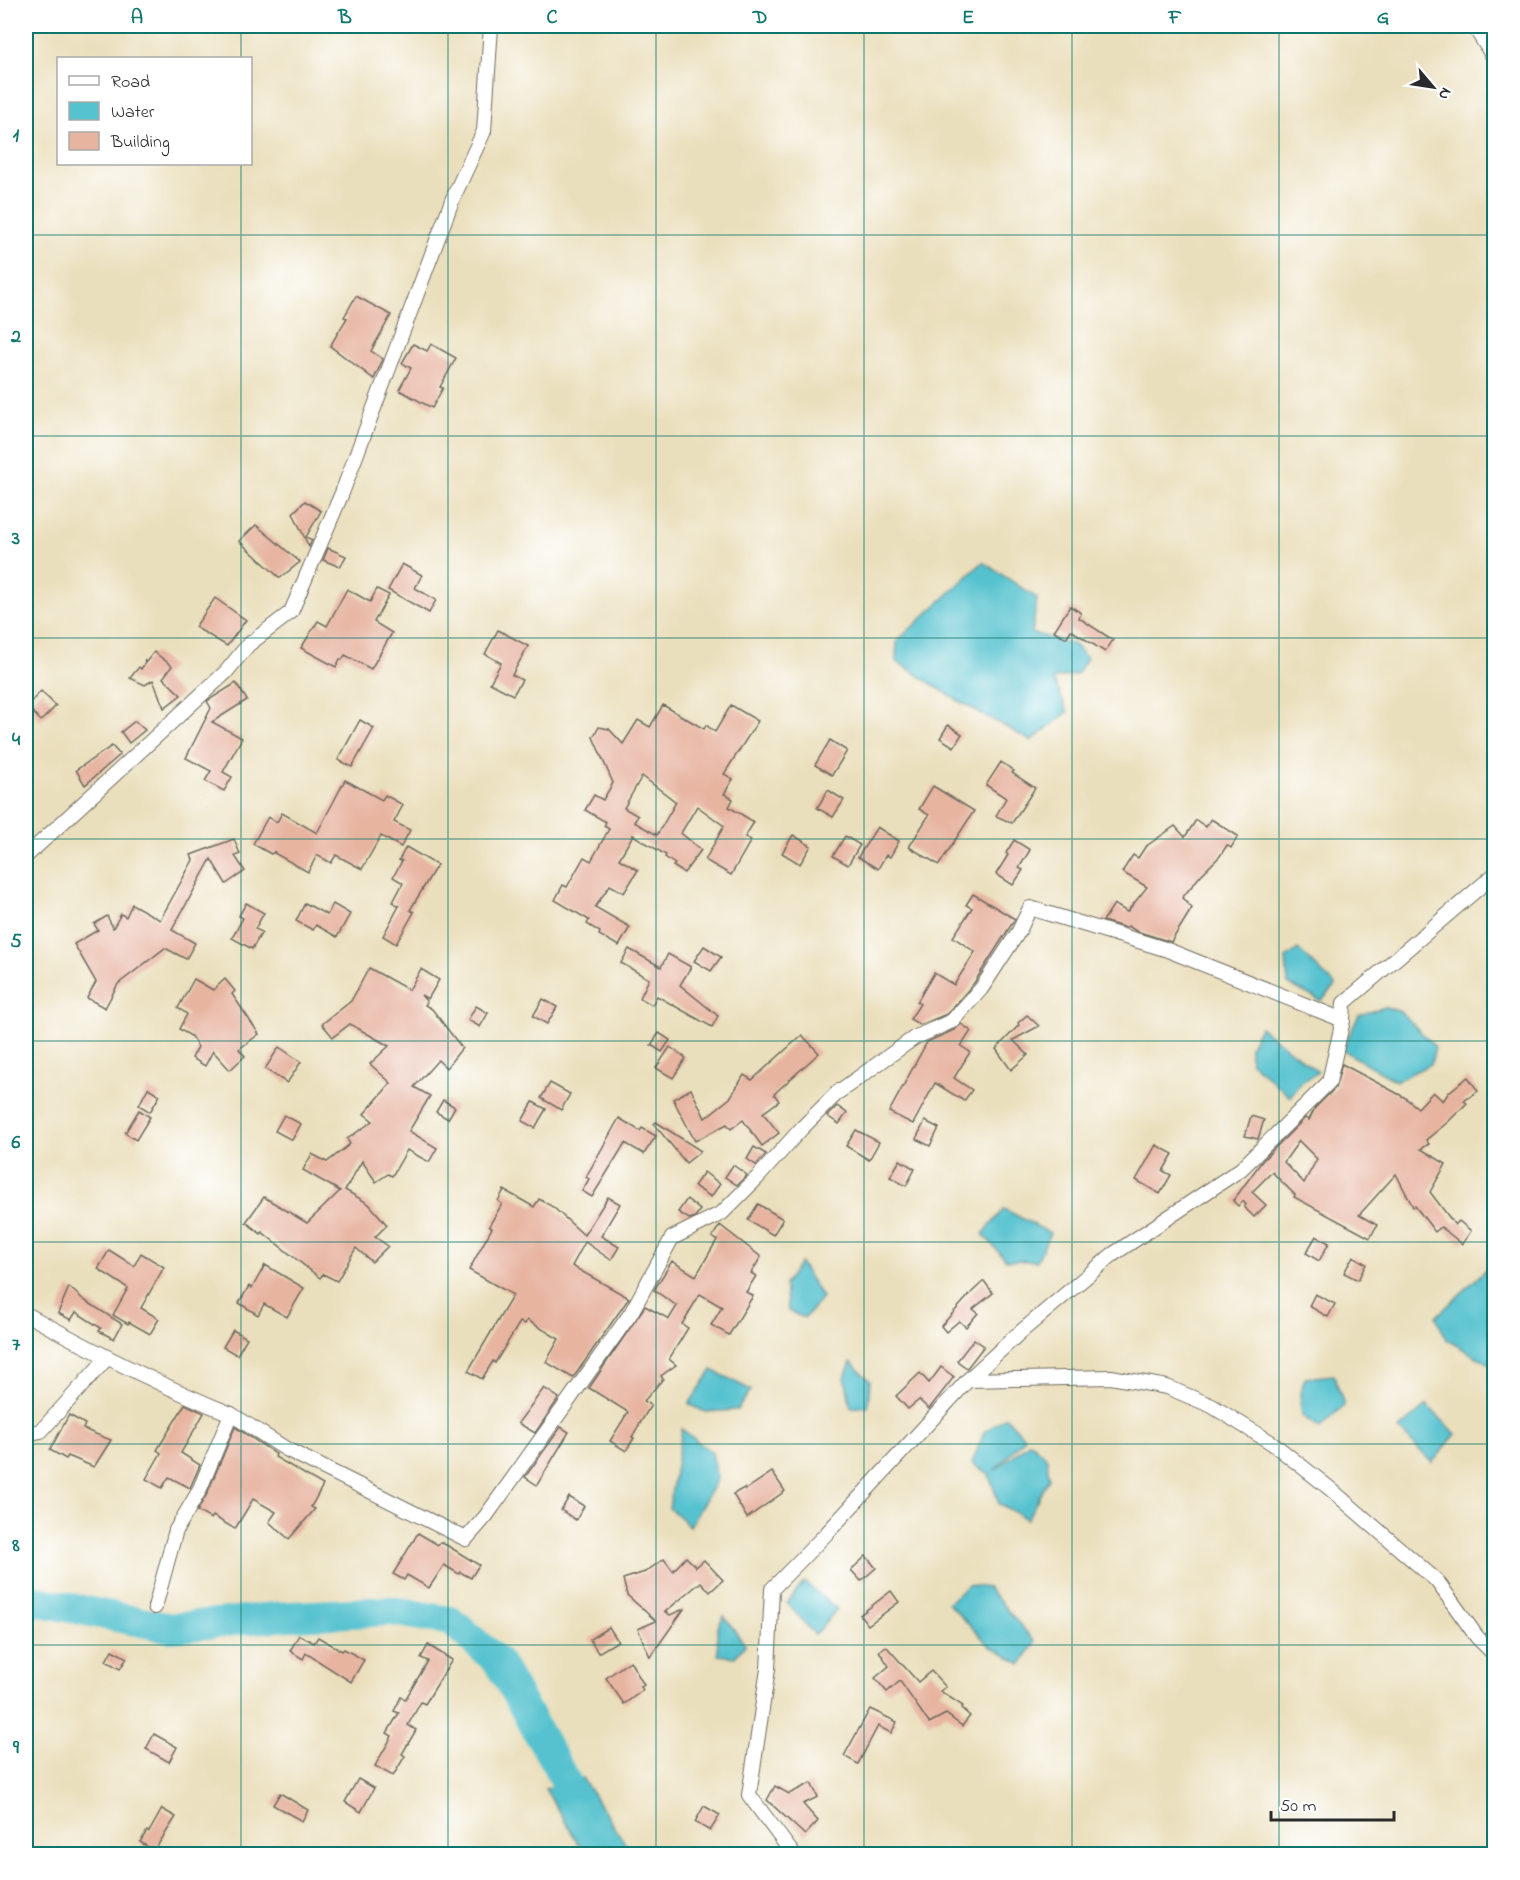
<svg xmlns="http://www.w3.org/2000/svg" width="1520" height="1880" viewBox="0 0 1520 1880" font-family="'Indie Flower',sans-serif">
<style>
.water{fill:#56c2cf;stroke:#40767d;stroke-width:1.5}
.lines{fill:none;stroke-linecap:round;stroke-linejoin:round}
.river{stroke:#56c2cf;stroke-width:30}
.building{fill:#e7b4a0;fill-rule:evenodd}
.minor-casing{stroke:#6e6a5e;stroke-width:16}
.minor{stroke:#fff;stroke-width:14}
.grid{fill:none;stroke:#0f766e;stroke-width:1.5;stroke-opacity:0.55}
.neatline{fill:none;stroke:#0f766e;stroke-width:2}
.grid-label{font-size:20px;text-anchor:middle;font-weight:bold;fill:#0f766e}
</style>
<rect width="100%" height="100%" fill="#fff"/>
<filter id="ink" filterUnits="userSpaceOnUse"><feTurbulence type="fractalNoise" baseFrequency=".0167" numOctaves="2"/><feDisplacementMap in="SourceGraphic" scale="12" xChannelSelector="R" yChannelSelector="G"/><feConvolveMatrix kernelMatrix="1 2 1 2 8 2 1 2 1" color-interpolation-filters="sRGB"/></filter>
<filter id="wash" filterUnits="userSpaceOnUse"><feTurbulence type="fractalNoise" baseFrequency=".008" numOctaves="4" result="noise"/><feDisplacementMap in="SourceGraphic" scale="24" xChannelSelector="R" yChannelSelector="G"/><feGaussianBlur stdDeviation="1.35" result="paint"/><feColorMatrix in="noise" values="0 0 0 0 0 0 0 0 0 0 0 0 0 0 0 0 0 1.4 0 .05"/><feComposite in="paint" operator="in"/></filter>
<g filter="url(#wash)">
<rect width="100%" height="100%" fill="#eadfbc"/>
<g class="water">
<polygon points="983,562 1037,598 1032,633 1073,644 1087,658 1077,674 1053,679 1068,712 1031,741 957,700 896,661 897,641"/>
<polygon points="1298,949 1336,986 1321,1001 1288,984 1286,958"/>
<polygon points="1385,1007 1401,1012 1435,1047 1431,1064 1396,1081 1342,1050 1359,1015"/>
<polygon points="1260,1027 1318,1072 1300,1083 1290,1097 1250,1061 1250,1046"/>
<polygon points="1004,1209 1050,1233 1037,1261 1006,1260 983,1234"/>
<polygon points="1494,1262 1494,1367 1447,1340 1436,1317"/>
<polygon points="800,1263 822,1297 805,1318 788,1311 785,1284"/>
<polygon points="851,1362 870,1381 868,1406 851,1408 845,1377"/>
<polygon points="712,1370 751,1390 737,1410 705,1412 689,1404"/>
<polygon points="1334,1375 1344,1405 1320,1428 1302,1416 1300,1393 1305,1378"/>
<polygon points="1427,1405 1456,1434 1432,1463 1399,1429"/>
<polygon points="1006,1417 1025,1438 994,1471 1030,1442 1047,1458 1049,1478 1027,1519 999,1504 989,1475 972,1463 984,1432"/>
<polygon points="682,1429 712,1453 717,1479 690,1526 669,1508"/>
<polygon points="804,1582 837,1609 815,1635 787,1603"/>
<polygon points="968,1585 988,1588 1035,1642 1021,1664 991,1647 948,1603"/>
<polygon points="724,1616 745,1645 735,1657 718,1655 717,1629"/>
<polygon points="582,1778 632,1854 585,1854 545,1789"/>
</g>
<g class="lines">
<polyline class="river" points="26,1599 171,1628 273,1617 391,1611 451,1621 498,1662 607,1854"/>
</g>
<g id="blocks">
<g class="building">
<polygon points="356,296 391,315 371,351 383,359 374,379 330,346 347,318 344,317"/>
<polygon points="413,344 427,351 431,344 456,358 440,387 443,388 432,408 399,390 411,368 402,363"/>
<polygon points="305,501 321,511 306,537 312,540 309,547 293,513"/>
<polygon points="256,525 300,562 280,578 239,541"/>
<polygon points="328,548 346,556 340,567 323,560"/>
<polygon points="402,564 422,575 415,588 436,600 429,613 388,590"/>
<polygon points="347,589 370,602 377,589 389,595 374,622 392,633 371,669 345,655 342,660 340,659 336,667 301,648 318,621 327,626"/>
<polygon points="215,598 246,620 227,646 195,627"/>
<polygon points="1070,606 1081,613 1079,618 1113,640 1105,652 1071,630 1066,638 1054,631"/>
<polygon points="498,630 528,646 512,675 522,680 513,695 490,683 501,663 485,654"/>
<polygon points="154,652 172,666 163,678 181,695 164,708 153,680 145,685 130,678 139,667 141,669 145,663 144,660 146,662"/>
<polygon points="236,683 247,700 212,722 242,738 223,772 232,777 224,791 205,781 211,771 186,758 211,708 207,701"/>
<polygon points="41,691 56,706 41,721 27,706"/>
<path d="M663 705 704 729 706 725 715 732 731 705 758 721 724 774 733 779 724 794 733 799 729 807 754 822 745 837 751 840 731 875 705 860 724 826 697 806 681 833 701 850 684 873 673 866 675 864 665 857 666 855 633 835 619 859 638 870 624 893 610 885 595 907 630 927 619 946 599 935 600 932 587 924 589 920 555 900 563 885 567 887 584 857 591 861 609 829 604 826 606 822 585 810 594 795 603 800 613 783 593 737 599 727 609 729 623 744 638 720 650 727ZM642 776 676 802 657 835 634 822 638 816 624 808Z"/>
<polygon points="360,720 374,728 352,767 338,760"/>
<polygon points="135,721 145,730 129,743 121,732"/>
<polygon points="948,725 962,734 954,747 940,738"/>
<polygon points="830,740 847,751 832,775 815,765"/>
<polygon points="112,746 120,755 85,785 76,770"/>
<polygon points="1001,762 1014,771 1012,773 1035,788 1012,823 996,816 1006,798 986,785"/>
<polygon points="345,780 382,800 385,795 403,805 394,822 410,830 401,847 381,836 362,869 336,855 331,863 317,855 308,872 274,853 275,851 271,854 253,844 268,817 277,822 282,813 317,833"/>
<polygon points="933,786 974,811 939,865 909,847 929,815 919,809"/>
<polygon points="828,790 844,800 833,817 817,808"/>
<polygon points="1211,819 1238,836 1231,848 1227,845 1220,856 1201,875 1182,898 1192,908 1171,942 1136,931 1128,926 1126,928 1103,921 1114,904 1127,912 1147,887 1122,872 1133,855 1138,858 1145,847 1175,826 1185,837 1196,820 1206,827"/>
<polygon points="877,827 899,841 890,857 886,855 878,869 858,857"/>
<polygon points="793,835 811,846 800,864 782,853"/>
<polygon points="845,836 860,845 848,865 833,856"/>
<polygon points="234,839 240,854 235,856 245,871 226,884 211,859 172,930 195,943 186,959 165,948 118,984 105,1008 87,998 96,982 74,944 98,930 94,924 107,916 113,928 121,914 126,917 132,904 160,920 193,860 191,855"/>
<polygon points="1014,840 1030,850 1019,868 1023,870 1013,885 996,874 1008,855 1006,853"/>
<polygon points="406,847 437,865 410,910 414,912 396,944 383,936 399,906 393,902 403,883 393,877 402,861 399,860"/>
<polygon points="973,894 1015,919 974,983 947,1014 920,1025 910,1019 920,1004 917,1002 934,973 954,985 975,952 953,937 972,908 966,905"/>
<polygon points="246,903 264,913 255,929 262,932 252,949 232,938 243,918 239,916"/>
<polygon points="305,903 327,915 333,904 350,914 337,937 316,925 313,930 296,921"/>
<polygon points="704,946 721,957 711,971 694,961"/>
<polygon points="629,949 661,967 668,954 691,967 680,985 718,1016 712,1027 657,996 652,1005 640,998 649,979 621,963"/>
<polygon points="369,968 409,990 421,969 439,980 428,999 421,995 427,1002 425,1005 432,1009 462,1048 446,1068 438,1060 414,1087 430,1096 409,1131 437,1148 429,1162 407,1150 392,1176 388,1174 376,1182 362,1161 345,1190 369,1204 387,1225 375,1237 388,1246 372,1262 356,1248 337,1281 323,1274 320,1278 262,1232 261,1234 246,1222 264,1197 307,1223 340,1191 303,1170 312,1154 327,1162 350,1144 347,1139 373,1121 364,1114 391,1083 370,1064 389,1046 350,1024 333,1037 322,1024 351,1001"/>
<polygon points="194,979 213,990 225,979 235,991 232,994 259,1034 239,1049 245,1056 230,1070 213,1051 205,1066 192,1058 198,1047 191,1036 179,1029 187,1014 178,1008"/>
<polygon points="543,999 557,1007 547,1024 533,1016"/>
<polygon points="476,1006 488,1013 480,1027 468,1020"/>
<polygon points="1027,1015 1039,1026 1013,1040 1028,1055 1011,1070 996,1049 1019,1025 1018,1023"/>
<polygon points="961,1024 971,1031 961,1046 970,1052 954,1078 972,1090 964,1101 935,1083 913,1124 889,1112 927,1042 956,1029"/>
<polygon points="659,1033 670,1040 662,1052 651,1045"/>
<polygon points="802,1035 819,1053 774,1094 779,1101 763,1113 779,1133 762,1146 743,1120 731,1129 727,1124 695,1141 673,1099 691,1089 705,1118 730,1098 744,1075 752,1080"/>
<polygon points="279,1047 301,1062 287,1083 265,1069"/>
<polygon points="670,1047 686,1058 673,1078 656,1068"/>
<path d="M1342 1064 1404 1097 1418 1108 1433 1092 1443 1101 1449 1092 1468 1077 1478 1091 1464 1101 1467 1103 1448 1122 1426 1140 1429 1144 1421 1149 1446 1164 1430 1192 1455 1225 1459 1221 1471 1231 1462 1244 1441 1227 1435 1232 1415 1206 1413 1207 1396 1174 1359 1215 1377 1225 1370 1238 1294 1197 1295 1195 1272 1172 1252 1192 1266 1205 1254 1217 1244 1207 1246 1205 1243 1201 1238 1206 1233 1201 1262 1161 1305 1118 1309 1120 1315 1108 1335 1088ZM1299 1141 1317 1159 1304 1183 1284 1162Z"/>
<polygon points="550,1083 570,1094 561,1110 541,1098"/>
<polygon points="148,1088 160,1095 150,1112 139,1105"/>
<polygon points="443,1100 455,1107 448,1119 436,1112"/>
<polygon points="533,1102 546,1109 535,1128 522,1121"/>
<polygon points="837,1106 847,1113 839,1124 827,1116"/>
<polygon points="139,1110 150,1117 136,1140 125,1133"/>
<polygon points="284,1115 301,1124 292,1140 275,1131"/>
<polygon points="1251,1116 1264,1120 1258,1139 1245,1136"/>
<polygon points="619,1118 640,1131 642,1128 656,1136 644,1154 625,1143 592,1197 582,1191 589,1179 586,1177"/>
<polygon points="925,1121 939,1128 930,1146 916,1139"/>
<polygon points="656,1122 701,1151 686,1163 654,1124"/>
<polygon points="856,1130 879,1142 869,1160 846,1146"/>
<polygon points="1156,1145 1173,1154 1163,1171 1171,1175 1160,1194 1136,1180"/>
<polygon points="754,1147 766,1154 756,1165 747,1159"/>
<polygon points="900,1160 915,1169 906,1186 890,1177"/>
<polygon points="733,1165 747,1175 737,1185 725,1177"/>
<polygon points="704,1172 720,1184 711,1197 694,1186"/>
<polygon points="504,1190 534,1207 539,1199 553,1207 584,1235 608,1197 620,1204 601,1236 619,1247 611,1260 585,1242 572,1266 629,1298 573,1378 546,1362 559,1339 527,1320 525,1324 520,1322 495,1363 493,1361 482,1379 468,1371 513,1295 469,1270 492,1228 489,1226 502,1204 498,1201"/>
<polygon points="687,1199 700,1210 695,1217 689,1219 678,1212"/>
<polygon points="758,1204 783,1219 773,1235 748,1220"/>
<polygon points="720,1225 761,1257 751,1273 756,1276 746,1292 753,1296 729,1335 711,1325 722,1307 700,1294 682,1324 688,1328 669,1359 676,1365 661,1376 663,1379 644,1401 651,1405 632,1437 634,1438 626,1451 610,1441 628,1412 589,1388 645,1306 669,1319 677,1306 654,1290 672,1261 696,1276 717,1240 712,1237"/>
<polygon points="1316,1236 1329,1243 1319,1261 1306,1253"/>
<polygon points="109,1250 134,1266 141,1253 164,1267 141,1308 159,1319 150,1334 129,1322 128,1324 113,1315 128,1288 98,1269"/>
<polygon points="1353,1256 1366,1264 1358,1280 1344,1273"/>
<polygon points="265,1265 304,1288 287,1317 264,1304 258,1315 239,1303 249,1286 252,1288"/>
<polygon points="984,1281 993,1293 973,1309 978,1313 966,1327 959,1321 946,1332 941,1326 973,1291"/>
<polygon points="69,1287 84,1300 122,1324 114,1339 99,1331 101,1328 76,1312 71,1320 58,1313"/>
<polygon points="1315,1294 1335,1304 1328,1317 1309,1306"/>
<polygon points="233,1330 247,1338 237,1355 223,1347"/>
<polygon points="974,1339 984,1346 967,1368 957,1361"/>
<polygon points="941,1367 954,1377 929,1409 919,1400 908,1409 896,1396 920,1373 929,1383"/>
<polygon points="544,1388 559,1398 535,1433 518,1423"/>
<polygon points="185,1404 204,1413 181,1453 200,1465 190,1488 169,1477 162,1488 146,1479 161,1453 157,1450"/>
<polygon points="69,1415 85,1424 83,1429 111,1440 94,1467 68,1456 66,1459 50,1450"/>
<polygon points="235,1427 276,1454 275,1457 323,1485 311,1507 315,1509 289,1539 269,1522 276,1512 253,1499 235,1529 213,1516 211,1519 197,1511 207,1494"/>
<polygon points="561,1427 569,1432 537,1485 525,1477"/>
<polygon points="772,1472 785,1491 747,1518 733,1494 744,1488 745,1490"/>
<polygon points="569,1497 584,1506 576,1520 561,1510"/>
<polygon points="418,1533 438,1545 440,1542 448,1546 479,1565 471,1578 460,1572 459,1574 444,1565 429,1588 407,1575 404,1580 393,1574"/>
<polygon points="866,1556 876,1568 861,1581 851,1570"/>
<polygon points="686,1557 696,1567 704,1560 723,1580 710,1592 701,1582 665,1612 670,1615 684,1609 650,1657 638,1629 656,1621 627,1595 623,1579 645,1572 664,1559 673,1571"/>
<polygon points="891,1591 899,1602 868,1625 860,1615"/>
<polygon points="609,1627 618,1641 598,1653 590,1639"/>
<polygon points="299,1635 314,1643 318,1637 342,1651 344,1649 364,1660 351,1682 306,1653 303,1659 290,1651"/>
<polygon points="428,1645 452,1660 425,1704 421,1702 408,1725 416,1730 402,1754 405,1756 393,1776 375,1766 392,1736 387,1733 399,1713 394,1711 401,1697 405,1700 428,1661 421,1658"/>
<polygon points="886,1646 918,1682 931,1671 946,1687 940,1691 963,1706 961,1708 970,1716 962,1726 946,1714 929,1723 900,1681 887,1692 875,1678 889,1666 879,1651"/>
<polygon points="112,1650 127,1658 120,1669 106,1661"/>
<polygon points="630,1661 644,1685 641,1687 643,1690 624,1704 606,1678"/>
<polygon points="870,1709 897,1722 891,1733 878,1726 858,1764 844,1756"/>
<polygon points="154,1734 177,1747 169,1762 146,1749"/>
<polygon points="358,1779 374,1788 361,1812 345,1802"/>
<polygon points="811,1783 818,1797 803,1804 818,1821 805,1835 767,1800 775,1786 789,1794"/>
<polygon points="280,1793 308,1810 302,1821 273,1805"/>
<polygon points="704,1806 720,1815 710,1831 695,1822"/>
<polygon points="162,1809 176,1817 154,1851 140,1842 147,1831 149,1832"/>
</g>
</g>
</g>
<g filter="url(#ink)">
<use href="#blocks" fill-opacity="0" stroke="#6e6a5e" stroke-width="1.5"/>
<g class="lines">
<defs>
<g id="minor">
<polyline points="1474,26 1494,58"/>
<polyline points="26,856 226,672 248,645 291,612 342,493 453,198 484,131 491,26"/>
<path d="M26 1314C93 1351 160 1386 231 1414"/>
<polyline points="968,1380 1017,1335 1112,1255 1241,1169 1329,1082 1343,1020 1344,1003 1494,875"/>
<polyline points="26,1434 41,1431 107,1358"/>
<polyline points="155,1607 176,1530 199,1491 231,1414 286,1449 466,1539 486,1516 631,1313 672,1238 722,1213 757,1178 802,1128 837,1093 914,1038 952,1021 981,989 1019,931 1030,908 1165,949 1343,1020"/>
<polyline points="793,1854 749,1795 768,1669 772,1589 827,1533 968,1380 1111,1377 1167,1387 1212,1406 1272,1443 1328,1487 1437,1581 1477,1637 1494,1654"/>
</g>
</defs>
<use href="#minor" class="minor-casing"/>
<use href="#minor" class="minor"/>
</g>
</g>
<path class="grid" d="M241 26V58M448 26V1854M656 26V1854M864 26V1854M1072 26V1854M1279 26V1854M241 164V1854M26 235H1494M26 436H1494M26 638H1494M26 839H1494M26 1041H1494M26 1242H1494M26 1444H1494M26 1645H1494"/>
<rect width="1520" height="1880" fill="none" stroke="#fff" stroke-width="66"/>
<rect x="57" y="57" width="195" height="108" fill="#ffffff" stroke="#aaaaaa" stroke-width="1.5"/>
<rect x="69" y="76" width="30" height="9" fill="#ffffff" stroke="#aaaaaa" stroke-width="1.5"/>
<text x="111" y="87" font-size="18" fill="#2b2b2b">Road</text>
<rect x="69" y="102" width="30" height="18" fill="#56c2cf" stroke="#aaaaaa" stroke-width="1.5"/>
<text x="111" y="117" font-size="18" fill="#2b2b2b">Water</text>
<rect x="69" y="132" width="30" height="18" fill="#e7b4a0" stroke="#aaaaaa" stroke-width="1.5"/>
<text x="111" y="147" font-size="18" fill="#2b2b2b">Building</text>
<g transform="translate(1433 87) rotate(119)" stroke="#ffffff" stroke-width="4.5" paint-order="stroke">
<path d="M0-4.5L10 22L0 15L-10 22Z" fill="#2b2b2b"/>
<text y="-9" font-size="16" font-weight="bold" text-anchor="middle" fill="#2b2b2b">N</text>
</g>
<path d="M1271 1811v9h123v-9" fill="none" stroke="#2b2b2b" stroke-width="3"/>
<text x="1280" y="1811" font-size="18" fill="#2b2b2b" stroke="#ffffff" stroke-width="4.5" paint-order="stroke">50 m</text>
<rect x="33" y="33" width="1454" height="1814" class="neatline"/>
<g class="grid-label">
<text x="137" y="23">A</text>
<text x="345" y="23">B</text>
<text x="552" y="23">C</text>
<text x="760" y="23">D</text>
<text x="968" y="23">E</text>
<text x="1175" y="23">F</text>
<text x="1383" y="23">G</text>
<text x="16" y="141">1</text>
<text x="16" y="342">2</text>
<text x="16" y="544">3</text>
<text x="16" y="745">4</text>
<text x="16" y="947">5</text>
<text x="16" y="1148">6</text>
<text x="16" y="1350">7</text>
<text x="16" y="1551">8</text>
<text x="16" y="1753">9</text>
</g>
</svg>
